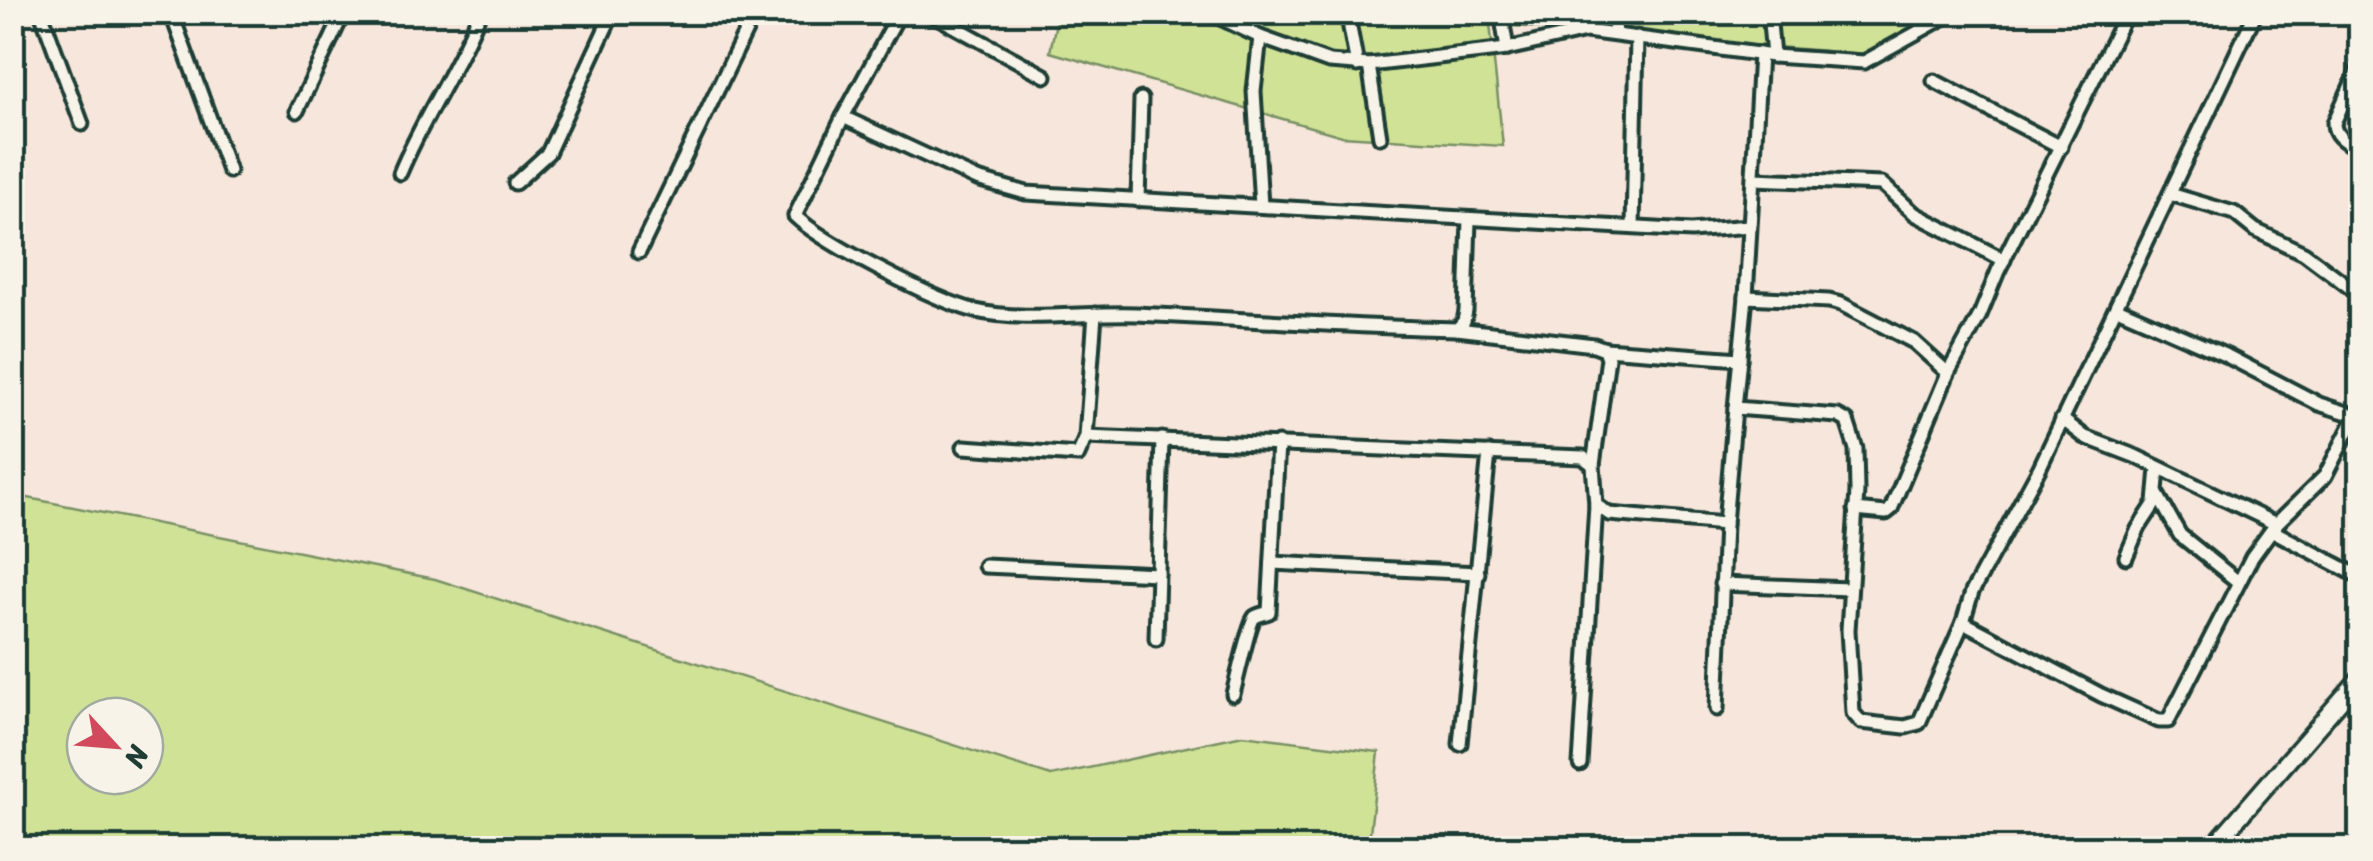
<svg xmlns="http://www.w3.org/2000/svg" width="2373" height="861" viewBox="0 0 2373 861" font-family="Sriracha,sans-serif">
<style>
.green{fill:#d0e296;stroke:#789065;stroke-width:2.5;fill-rule:evenodd}
.lines{fill:none;stroke-linecap:round;stroke-linejoin:round}
.minor-casing{stroke:#1f3d34;stroke-width:19}
.major-casing{stroke:#1f3d34;stroke-width:22}
.minor{stroke:#f7f3e8;stroke-width:11}
.major{stroke:#f7f3e8;stroke-width:15}
</style>
<rect width="100%" height="100%" fill="#f7e6db"/>
<filter id="ink" filterUnits="userSpaceOnUse"><feTurbulence type="fractalNoise" baseFrequency=".01" numOctaves="2"/><feDisplacementMap in="SourceGraphic" scale="20" xChannelSelector="R" yChannelSelector="G"/><feConvolveMatrix kernelMatrix="1 2 1 2 8 2 1 2 1" color-interpolation-filters="sRGB"/></filter>
<g filter="url(#ink)">
<g class="green">
<polygon points="1058,12 1948,13 1864,54 1490,24 1503,146 1342,136 1050,52"/>
<path d="M13 495 435 579 1051 776 1243 735 1379 752 1369 842 1380 848H13ZM85 716H145V776H85Z"/>
</g>
<g class="lines">
<defs>
<g id="minor">
<polyline points="41,12 82,124"/>
<polyline points="171,12 229,171"/>
<polyline points="900,12 843,117 977,179 1026,193 1691,231 1749,226"/>
<polyline points="928,12 1045,76"/>
<polyline points="1208,12 1260,37 1329,62 1369,65 1507,49 1586,31 1773,56 1864,62 1954,12"/>
<polyline points="1347,12 1357,65"/>
<polyline points="1501,12 1507,49"/>
<polyline points="1611,12 1616,34"/>
<polyline points="1769,12 1773,56"/>
<polyline points="1260,37 1254,91 1261,206"/>
<polyline points="1760,54 1746,297 1735,408 1838,416 1847,421 1856,449 1857,491 1848,630 1853,713 1861,722 1905,727 1919,723 1963,622 2101,695 2159,721 2168,721 2252,557 2276,524 2325,476 2360,408"/>
<polyline points="1369,65 1380,137"/>
<path d="M2360 65 2334 123C2334 138 2349 143 2360 151"/>
<polyline points="1934,81 2061,147"/>
<polyline points="297,111 344,12"/>
<path d="M843 117 795 216C824 244 936 301 976 311 1022 322 1087 312 1136 314 1243 319 1350 327 1457 329L1464 321 1466 311 1469 219"/>
<path d="M400 173C423 117 458 68 480 12"/>
<polyline points="1754,179 1882,184 1915,214 2004,260"/>
<polyline points="515,183 548,153 613,12"/>
<polyline points="2170,194 2234,213 2255,230 2304,253 2360,295"/>
<polyline points="1138,200 1141,99"/>
<polyline points="1633,227 1637,37"/>
<polyline points="639,252 755,12"/>
<polyline points="1746,297 1829,301 1841,304 1914,342 1948,373"/>
<polyline points="2117,308 2227,356 2319,404 2357,416"/>
<polyline points="1095,314 1086,437 1583,457 1593,465 1596,505 1609,514 1725,524 1735,408"/>
<polyline points="1457,329 1594,345 1605,349 1608,358 1593,465"/>
<polyline points="1605,349 1740,359"/>
<polyline points="2062,419 2085,437 2137,457 2276,524 2275,532 2360,577"/>
<polyline points="964,447 1078,455 1086,437"/>
<polyline points="2157,494 2180,535 2237,581"/>
<polyline points="1855,510 1886,513 1891,509 1948,373 1980,315 1998,271 2127,12"/>
<polyline points="2126,557 2138,529 2155,503 2158,468"/>
<polyline points="1272,563 1478,573"/>
<polyline points="985,566 1158,574"/>
<polyline points="1721,584 1849,589"/>
<polyline points="1963,622 1972,592 2039,469 2256,12"/>
<polyline points="1156,639 1162,439"/>
<path d="M1233 694C1236 683 1250 620 1255 617 1259 614 1265 614 1269 612L1278 443"/>
<polyline points="1717,709 1725,524"/>
<polyline points="1460,744 1489,453"/>
<polyline points="1580,764 1596,505"/>
</g>
<polyline id="major" points="2212,848 2360,678"/>
</defs>
<use href="#minor" class="minor-casing"/>
<use href="#major" class="major-casing"/>
<use href="#minor" class="minor"/>
<use href="#major" class="major"/>
</g>
</g>
<rect width="2373" height="861" fill="none" stroke="#f7f3e8" stroke-width="50"/>
<rect x="25" y="25" width="2323" height="811" fill="none" stroke="#1f3d34" stroke-width="4" filter="url(#ink)"/>
<g transform="translate(115 746) rotate(116)"><circle r="48" fill="#f7f3e8" stroke="#a1aaa0" stroke-width="2.5"/>
<path d="M0-8L18 38L0 25L-18 38Z" fill="#d1495b"/>
<text y="-15" font-size="28" font-weight="bold" text-anchor="middle" fill="#1f3d34">N</text>
</g>
</svg>
